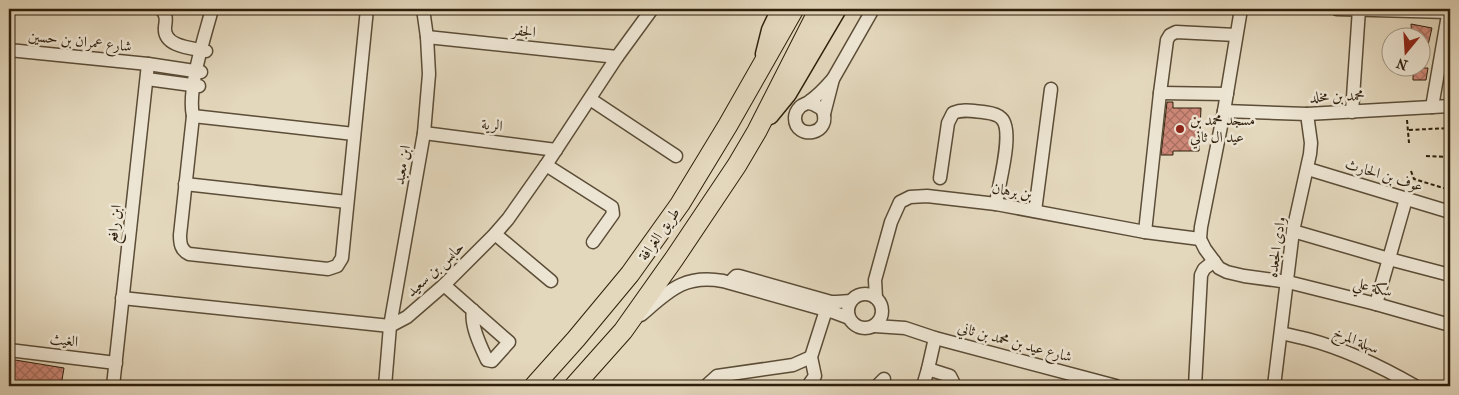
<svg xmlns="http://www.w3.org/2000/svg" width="1459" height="395" viewBox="0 0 1459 395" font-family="'IM FELL French Canon',Amiri,serif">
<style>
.building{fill:url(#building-cross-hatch);stroke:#2e1f0b}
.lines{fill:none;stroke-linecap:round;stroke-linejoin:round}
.minor-casing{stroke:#5b4d37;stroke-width:15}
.major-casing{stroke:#2e1f0b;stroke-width:19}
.highway-casing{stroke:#2e1f0b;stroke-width:21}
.path{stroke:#2e1f0b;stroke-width:2;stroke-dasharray:4 2.5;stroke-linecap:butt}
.minor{stroke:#ede5d3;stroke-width:12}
.major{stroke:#e3d7bc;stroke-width:16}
.highway{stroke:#e3d7bc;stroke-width:19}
.poi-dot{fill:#8f2418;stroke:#ede5d3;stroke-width:2}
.labels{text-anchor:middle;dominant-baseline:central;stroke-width:5;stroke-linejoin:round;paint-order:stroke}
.street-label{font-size:15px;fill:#2e1f0b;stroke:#ede5d3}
.poi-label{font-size:15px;fill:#2e1f0b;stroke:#ede5d3;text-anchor:start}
</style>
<defs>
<pattern id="building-cross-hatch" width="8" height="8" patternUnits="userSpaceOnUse" patternTransform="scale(1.25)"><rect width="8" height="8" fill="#cf8879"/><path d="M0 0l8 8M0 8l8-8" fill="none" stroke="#a86f61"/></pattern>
</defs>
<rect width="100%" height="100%" fill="#e3d7bc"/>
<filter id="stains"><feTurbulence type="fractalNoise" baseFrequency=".004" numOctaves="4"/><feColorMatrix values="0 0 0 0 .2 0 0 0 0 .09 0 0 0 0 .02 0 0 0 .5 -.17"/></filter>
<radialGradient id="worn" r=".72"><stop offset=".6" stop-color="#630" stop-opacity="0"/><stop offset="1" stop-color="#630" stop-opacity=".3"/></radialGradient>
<g class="building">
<polygon points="1411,24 1432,28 1425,58 1422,58 1422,38 1412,38"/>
<polygon points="1413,68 1428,68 1426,80 1413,80"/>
<polygon points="1167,102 1173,102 1173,108 1201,108 1199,151 1173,151 1173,155 1161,155"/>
<polygon points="9,359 64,368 61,386 9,386"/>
</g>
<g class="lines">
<defs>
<g id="minor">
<path d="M161 9C167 15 166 20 165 27 163 47 192 48 206 51"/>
<path d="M212 9C205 36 187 89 193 116L180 235C180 244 181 250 189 254L328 269 337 266 342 258 367 9"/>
<polyline points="1241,9 1224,111 1201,227 1200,239 1205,249 1219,268 1227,272 1244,276 1288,282 1376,304 1450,325"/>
<polyline points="1337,9 1448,12"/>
<polyline points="427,37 617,57"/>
<polyline points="9,50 148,64 201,72"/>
<polyline points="147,79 199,86"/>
<polyline points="1160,93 1227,94"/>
<polyline points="590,99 676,156"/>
<path d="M808 103 813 104 822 109C834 135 795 141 795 118 795 113 797 110 800 107 803 104 807 104 810 101 819 95 826 87 833 79"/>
<polyline points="1432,107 1449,9"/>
<polyline points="1224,111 1307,114 1450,106"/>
<polyline points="1352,112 1359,9"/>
<polyline points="824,114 833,79 873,9"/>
<polyline points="193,116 354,134"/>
<polyline points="424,133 556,150"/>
<polyline points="546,165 612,207 613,214 593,242"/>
<polyline points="1308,169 1450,212"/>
<path d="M940 178 948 123 953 113C963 109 972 111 983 112 989 113 996 113 1001 118 1015 130 998 186 996 204"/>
<polyline points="185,184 347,202"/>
<polyline points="1035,211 1051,89"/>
<polyline points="1293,231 1389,259 1450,275"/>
<polyline points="1145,232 1160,93 1167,40 1170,35 1176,32 1236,35"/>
<polyline points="495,234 551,281"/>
<polyline points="736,284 733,281 733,279 736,276 739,276 831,302 837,302 851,301"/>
<path d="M444 285 509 342 492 361 487 360C481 347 470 325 473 310"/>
<circle cx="865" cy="311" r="17"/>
<polyline points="122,298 390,326 407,317 444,285 495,234 508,219 546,165 617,57 652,9"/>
<polyline points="876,298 875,280 891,222 900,202 910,197 927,196 996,204 1145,232 1200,239"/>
<polyline points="1376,304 1406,199"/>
<path d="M641 315C669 291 684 274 723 281L833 312 849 318"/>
<polyline points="875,326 905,328 935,338 1116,386"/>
<path d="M1281 333C1289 335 1299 337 1307 339 1345 349 1382 367 1415 386"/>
<polyline points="9,350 116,363"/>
<polyline points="928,369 935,338"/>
<polyline points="113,386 148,64"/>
<polyline points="385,386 390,326 424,133 429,74 427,37 423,9"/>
<polyline points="706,386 717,376 793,365 811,357"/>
<polyline points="808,386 815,376 811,357 826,310"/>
<polyline points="877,386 884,379"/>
<polyline points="923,386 928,369 950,376 953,382 953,386"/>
<polyline points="1195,386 1201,275 1204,269 1214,261"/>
<polyline points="1274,386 1293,231 1310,154 1311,143 1307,114"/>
</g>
<g id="major">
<polyline points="764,54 770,30 780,9"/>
<polyline points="770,116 788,94 838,9"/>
</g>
<g id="highway">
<polyline points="534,386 576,339 630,274 680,204 728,125 794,9"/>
<polyline points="574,386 623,331 674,259 737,165 757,131 819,9"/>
</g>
</defs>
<use href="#minor" class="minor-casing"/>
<use href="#major" class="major-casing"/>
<use href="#highway" class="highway-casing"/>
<g class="path">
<polyline points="1407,120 1409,143"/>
<polyline points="1409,130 1450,128"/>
<polyline points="1450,147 1449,157 1450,166"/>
<polyline points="1426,156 1450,157"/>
<polyline points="1411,171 1414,179 1450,190"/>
</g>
<use href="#minor" class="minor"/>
<use href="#major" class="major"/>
<use href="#highway" class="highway"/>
</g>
<circle class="poi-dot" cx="1180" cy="129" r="5"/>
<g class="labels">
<g class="street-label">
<text transform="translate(524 31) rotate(6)">الجفر</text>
<text transform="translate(80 41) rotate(6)">شارع عمران بن حسين</text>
<text transform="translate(1337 96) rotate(-2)">محمد بن مخلد</text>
<text transform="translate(492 125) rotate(7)">الرية</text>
<text transform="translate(402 165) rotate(-80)">ابن معبد</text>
<text transform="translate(1384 175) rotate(17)">عوف بن الحارث</text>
<text transform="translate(1012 191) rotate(9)">بن برهان</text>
<text transform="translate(114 224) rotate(-84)">ابن رافع</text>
<text transform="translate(659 234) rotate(-55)">طريق الغرافة</text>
<text transform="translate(1276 247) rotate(-82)">وادى الجعده</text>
<text transform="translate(435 269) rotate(-43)">حابس بن سعيد</text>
<text transform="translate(1373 287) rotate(15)">سكة علي</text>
<text transform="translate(64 340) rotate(7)">الغيث</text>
<text transform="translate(1356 340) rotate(22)">سهلة المرخ</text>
<text transform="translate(1015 342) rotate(15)">شارع عيد بن محمد بن ثاني</text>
</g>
<g class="poi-label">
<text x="1190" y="120">مسجد محمد بن<tspan x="1190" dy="17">عيد ال ثاني</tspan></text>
</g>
</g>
<rect width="1459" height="395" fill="none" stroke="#e3d7bc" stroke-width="30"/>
<rect x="10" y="10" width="1439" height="375" fill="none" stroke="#2e1f0b" stroke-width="2.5"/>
<rect x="15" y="15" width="1429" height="365" fill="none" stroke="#2e1f0b"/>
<g transform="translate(1406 52) rotate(198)"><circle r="24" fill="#ede5d3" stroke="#a19683"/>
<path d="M0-4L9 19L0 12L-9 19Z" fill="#8f2418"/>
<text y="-8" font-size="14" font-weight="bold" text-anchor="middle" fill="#2e1f0b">N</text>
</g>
<rect width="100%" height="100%" filter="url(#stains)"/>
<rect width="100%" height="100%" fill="url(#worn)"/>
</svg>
